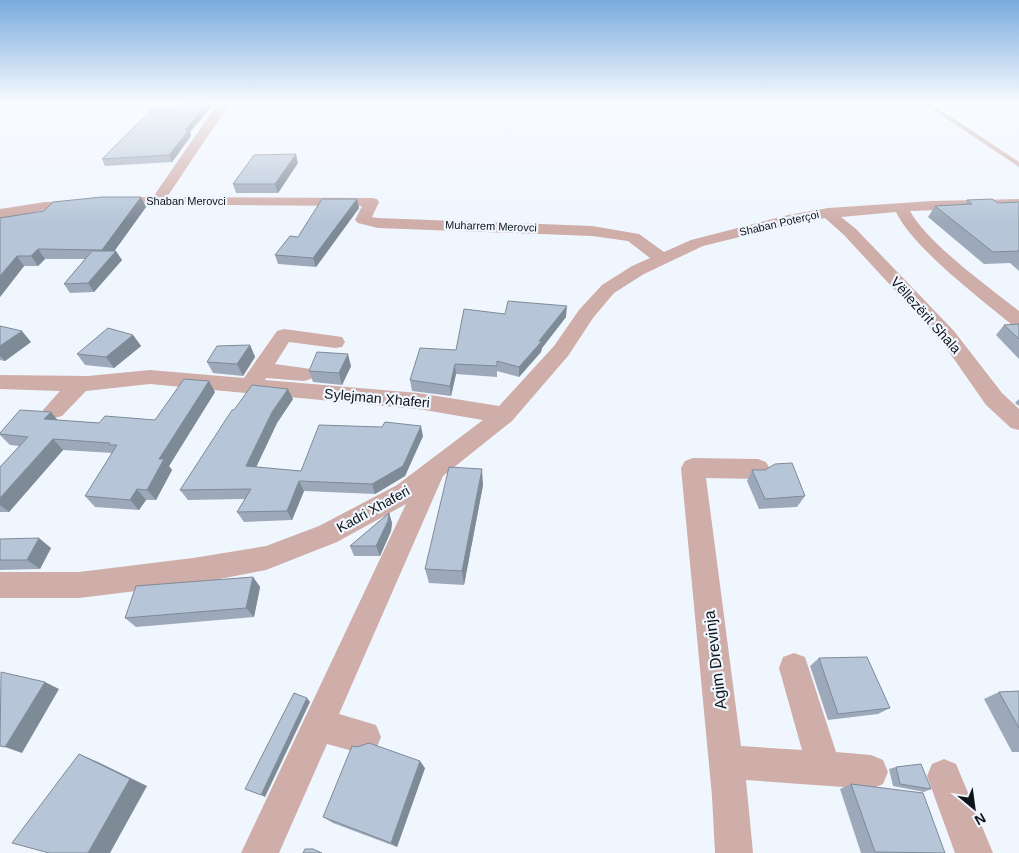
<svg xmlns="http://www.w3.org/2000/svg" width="1019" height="853" viewBox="0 0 1019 853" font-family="Arial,sans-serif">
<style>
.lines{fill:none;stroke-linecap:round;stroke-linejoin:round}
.service{fill:#cfada9;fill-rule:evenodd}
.minor{fill:#cfada9;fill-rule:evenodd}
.wall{fill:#9da9ba}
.shaded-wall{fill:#7f8a97}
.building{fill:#b6c5d8;stroke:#7f8a97}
.labels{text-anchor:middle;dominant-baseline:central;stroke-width:4.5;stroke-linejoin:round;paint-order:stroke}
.far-street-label{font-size:11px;fill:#0f141a;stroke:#f0f6fe}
.street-label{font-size:14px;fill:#0f141a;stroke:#f0f6fe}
.near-street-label{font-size:16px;fill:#0f141a;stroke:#f0f6fe}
</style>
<rect width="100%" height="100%" fill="#f0f6fe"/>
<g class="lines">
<polygon class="service" points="923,103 930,103 1019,162 1019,167"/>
<g class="minor">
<path d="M218 103H230L167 197 372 198 377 199 379 202 372 217 378 218 592 226 639 234 664 252 691 240 788 215 828 208 932 201 1019 199V207L910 211C927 243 990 288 1019 311V327L1012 325C980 298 914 249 896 212L841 217 856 229 954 331 1002 393 1019 409V430L1011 428 986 405 940 339 844 235 825 218 788 225 703 246 644 274 614 293 593 318 568 356 512 421 443 476 339 714 376 725 381 737 376 749 364 754 327 744 279 853H241L406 504 337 542 266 570 193 584 79 598H0V572H79L193 558 266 546 319 526 397 485 483 420 418 409 150 384 86 391 62 416 54 418 46 416 43 410 60 391 0 389V375L88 376 150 370 244 378 277 331 284 329 335 336 342 337 345 342 342 347 335 348 289 342 275 364 311 369 314 374 311 379 304 381 266 378 265 380 418 393 499 406 554 346 579 310 602 285 632 266 650 258 628 241 592 236 378 228 358 223 355 220 362 206 107 204 105 201 107 198 112 197H153Z"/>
<polygon points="80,201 85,202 87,205 85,208 45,210 0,219 0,209 45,202"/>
<polygon points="693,458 758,459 766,462 770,469 766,476 758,479 706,478 741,746 802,750 779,668 783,657 794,653 805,657 836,752 871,755 883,760 888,772 883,784 871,789 746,780 753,853 715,853 712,796 681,468 685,461"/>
<polygon points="944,759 956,764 993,853 955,853 927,776 932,764"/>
</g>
</g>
<g class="wall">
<polygon points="190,132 191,136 172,162 105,166 102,159"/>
<polygon points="298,163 278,193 236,193 233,184"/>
<polygon points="141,197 146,207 114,251 122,260 94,292 70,293 64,284 85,259 45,259 38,266 24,266 0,297 0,218"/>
<polygon points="357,199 359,208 316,267 278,264 275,255 298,237"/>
<polygon points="967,200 998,203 1019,202 1019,271 1010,263 984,264 928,217 935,206 965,204"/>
<polygon points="505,314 566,317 542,348 541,352 519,377 497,371 497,377 456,374 451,396 412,391 410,380 456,350"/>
<polygon points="1019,324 1019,359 996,335 1004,325"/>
<polygon points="0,326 31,342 5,361 0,360"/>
<polygon points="133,335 141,346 114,368 85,365 77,354"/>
<polygon points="250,345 255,357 243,376 213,373 207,362"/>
<polygon points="351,366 342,385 313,382 309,371"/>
<polygon points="215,392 169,466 172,470 156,500 146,500 139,510 95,507 85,496 112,453 63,450 9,512 0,512 0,467 19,446 10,445 0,435 0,433 58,420 99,423 155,420"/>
<polygon points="293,399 277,423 256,467 301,471 423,436 405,476 375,494 304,491 292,520 244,522 237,512 245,499 188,500 180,490"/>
<polygon points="1019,399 1019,406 1015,403"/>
<polygon points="752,470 805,496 797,507 759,509 747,481"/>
<polygon points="483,485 464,585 429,583 425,569"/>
<polygon points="389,513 392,523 391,531 380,556 354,556 350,546"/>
<polygon points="0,539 51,548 40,569 0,570"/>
<polygon points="253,577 260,587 254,617 136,627 125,618"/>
<polygon points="819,658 890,708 878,714 828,720 810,666"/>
<polygon points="1019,691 1019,752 1012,752 984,699 999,692"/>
<polygon points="896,767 931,789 924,792 893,786 889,769"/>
<polygon points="425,768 397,847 333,823 323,817"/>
<polygon points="851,784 945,853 861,853 840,789"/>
</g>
<g class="shaded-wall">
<polygon points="208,103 215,103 190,132 191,136 172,162 169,155 185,130"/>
<polygon points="296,154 298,163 278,193 275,184"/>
<polygon points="141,197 146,207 108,260 102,250"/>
<polygon points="357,199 359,208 316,267 313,258"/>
<polygon points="38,249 45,259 38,266 31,256"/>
<polygon points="116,251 122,260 94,292 88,283"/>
<polygon points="17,256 24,266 0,297 0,276"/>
<polygon points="567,306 566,317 542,348 541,352 519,377 519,367"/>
<polygon points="22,331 31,342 5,361 0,356 0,346"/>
<polygon points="133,335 141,346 114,368 106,357"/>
<polygon points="250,345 255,357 243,376 237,364"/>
<polygon points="348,354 351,366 342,385 339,373"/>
<polygon points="455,364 456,374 451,396 450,386"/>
<polygon points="209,381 215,392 169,466 172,470 156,500 147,490 159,459"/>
<polygon points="288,389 293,399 277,423 252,476 246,466 272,412"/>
<polygon points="51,412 60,423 44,419"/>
<polygon points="421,426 423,436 405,476 375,494 372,484"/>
<polygon points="53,439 63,450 9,512 0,505 0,498"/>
<polygon points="482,469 483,485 464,585 462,571"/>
<polygon points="299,481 304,491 292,520 287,511"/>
<polygon points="137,489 146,500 139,510 130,500"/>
<polygon points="389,513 392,523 391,531 380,556 376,546"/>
<polygon points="39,538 51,548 40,569 27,560"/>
<polygon points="253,577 260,587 254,617 246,608"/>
<polygon points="45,682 59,689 22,753 5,747"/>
<polygon points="307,698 310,702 265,797 261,795"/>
<polygon points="79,754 98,762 147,786 110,853 88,853"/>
<polygon points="420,761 425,768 397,847 391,843"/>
</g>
<g class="building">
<polygon points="182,103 208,103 185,130 189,130 169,155 102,159 153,108 177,108"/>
<polygon points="296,154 275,184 233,184 254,155"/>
<polygon points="102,197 141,197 102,250 38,249 31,256 17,256 0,276 0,218 44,211 53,202"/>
<polygon points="322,199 357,199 313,258 275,255 290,236 298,237"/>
<polygon points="992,199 998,203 1019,202 1019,251 993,252 935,206 972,204 967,200"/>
<polygon points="92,251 116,251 88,283 64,284"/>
<polygon points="508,301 567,306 539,341 542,341 519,367 497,361 497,366 455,364 450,386 410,380 420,348 456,350 464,309 505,314"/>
<polygon points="1019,324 1019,339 1004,325"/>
<polygon points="0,326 22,331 0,346"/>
<polygon points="108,328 133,335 106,357 77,354"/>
<polygon points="250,345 237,364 207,362 217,346"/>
<polygon points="317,352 348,354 339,373 309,371"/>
<polygon points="184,379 209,381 159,459 164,459 147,490 137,489 130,500 85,496 117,445 109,445 110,443 53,439 0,498 0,467 28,437 0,434 0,433 20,410 51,412 44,419 99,423 105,416 155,420"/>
<polygon points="252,385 288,389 272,412 246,466 301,471 319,425 382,427 385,422 421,426 403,466 372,484 299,481 287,511 237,512 251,489 180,490 232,410 234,410"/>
<polygon points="792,463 805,496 765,499 752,470 765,470 775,464"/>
<polygon points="449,467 482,469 462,571 425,569"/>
<polygon points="389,513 388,521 376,546 350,546"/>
<polygon points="39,538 27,560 0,560 0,539"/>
<polygon points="253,577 246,608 125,618 136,586"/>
<polygon points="867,657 890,708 838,714 819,658"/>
<polygon points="1,672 45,682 5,747 0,746"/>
<polygon points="1019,691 1019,728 999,692"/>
<polygon points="294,693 307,698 261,795 245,789"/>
<polygon points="369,743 420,761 391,843 323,817 352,746 357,747"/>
<polygon points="79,754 130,779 88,853 49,853 12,843"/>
<polygon points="921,764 931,789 900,784 896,767"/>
<polygon points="851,784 923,793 945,853 875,852"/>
<polygon points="305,849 313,849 322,853 303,853"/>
</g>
<linearGradient id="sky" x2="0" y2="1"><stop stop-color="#79abde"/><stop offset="0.46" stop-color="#f8fbff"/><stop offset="1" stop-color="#f8fbff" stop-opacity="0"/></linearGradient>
<rect width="1019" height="223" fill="url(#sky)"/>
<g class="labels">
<g class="far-street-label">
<text x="186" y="201">Shaban Merovci</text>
<text transform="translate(779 223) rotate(-13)">Shaban Poterçoi</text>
<text transform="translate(491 226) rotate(2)">Muharrem Merovci</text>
</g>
<g class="street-label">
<text transform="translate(926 315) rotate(48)">Vëllezërit Shala</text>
<text transform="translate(377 398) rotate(5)">Sylejman Xhaferi</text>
<text transform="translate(373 509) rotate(-29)">Kadri Xhaferi</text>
</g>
<g class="near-street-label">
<text transform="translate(715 660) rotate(-97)">Agim Drevinja</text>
</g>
</g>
<g transform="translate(974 808) rotate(151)" stroke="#f0f6fe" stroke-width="4" paint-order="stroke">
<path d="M0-4L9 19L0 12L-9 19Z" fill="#0f141a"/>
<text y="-8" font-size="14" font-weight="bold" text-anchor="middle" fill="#0f141a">N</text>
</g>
</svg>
